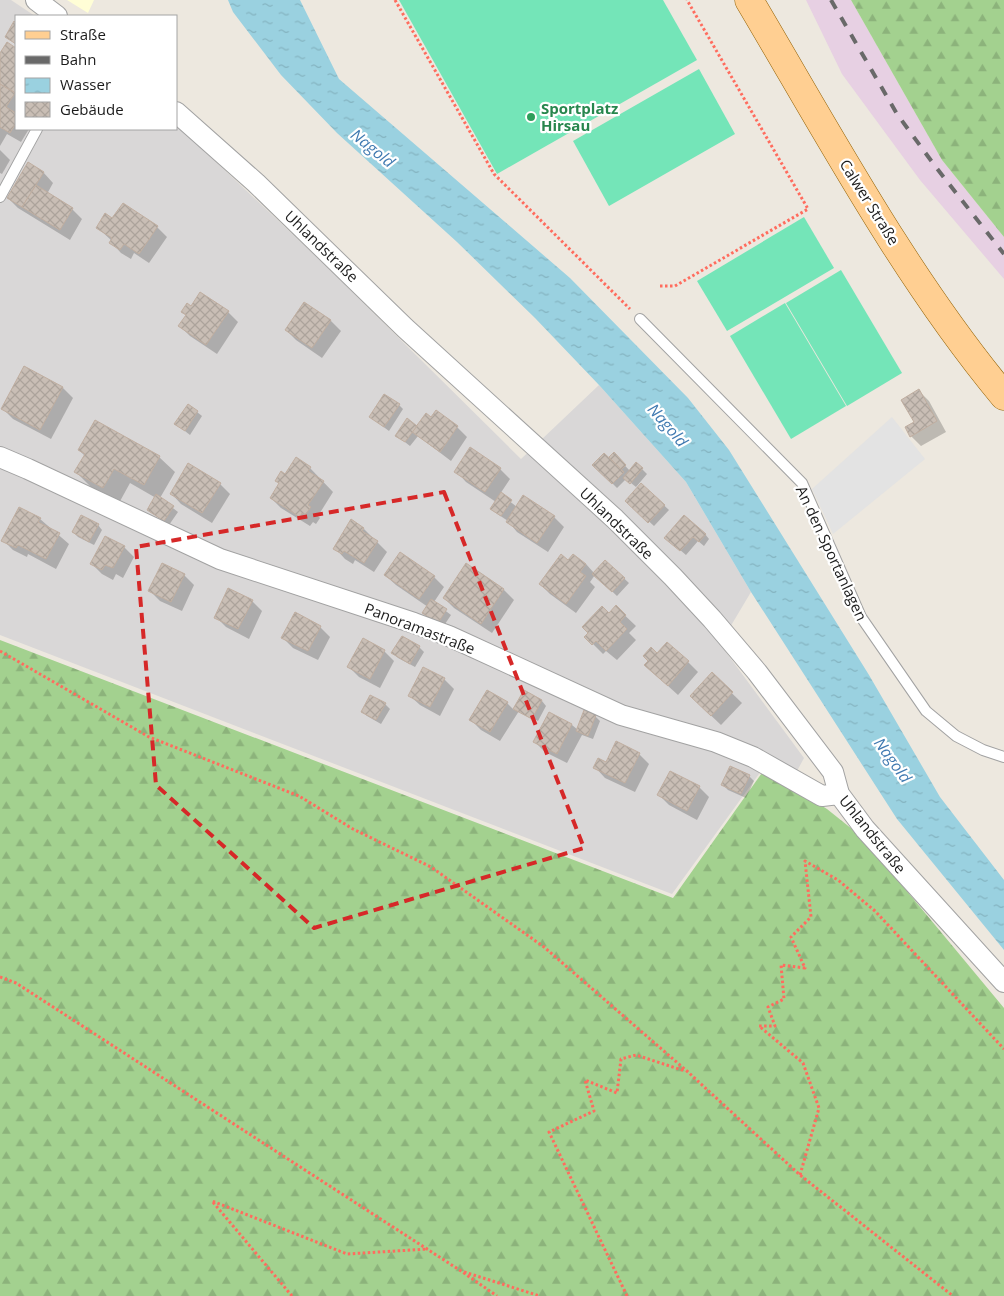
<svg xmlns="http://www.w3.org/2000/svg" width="1004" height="1296" viewBox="0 0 1004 1296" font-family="'Open Sans',sans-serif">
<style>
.residential{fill:#d9d7d7}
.education{fill:#fffed6}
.railway{fill:#e7d0e3}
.forest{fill:url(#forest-firs)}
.pitch{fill:#74e5b8}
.parking{fill:#e3e3e3}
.water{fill:url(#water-ripples)}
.shadow{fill:#0003}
.building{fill:url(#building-cross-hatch);stroke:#c0aea0}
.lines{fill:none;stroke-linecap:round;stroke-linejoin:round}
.service-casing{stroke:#a2a2a2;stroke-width:12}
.minor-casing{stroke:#a2a2a2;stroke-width:22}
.primary-casing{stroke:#915f00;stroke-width:29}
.path{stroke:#ff6c5e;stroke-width:3;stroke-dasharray:2.5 2.5;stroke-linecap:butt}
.service{stroke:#fff;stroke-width:10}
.minor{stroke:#fff;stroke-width:20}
.primary{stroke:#ffcf92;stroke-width:28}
.rail{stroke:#696969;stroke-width:4;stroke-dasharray:10 10;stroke-linecap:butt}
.marked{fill:none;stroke:#d62828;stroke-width:4;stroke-dasharray:10 6;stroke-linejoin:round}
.leisure-dot{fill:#2e9e5b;stroke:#fff;stroke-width:2}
.labels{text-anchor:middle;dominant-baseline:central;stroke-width:4.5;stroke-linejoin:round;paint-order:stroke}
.leisure-label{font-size:15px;font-weight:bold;fill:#27864d;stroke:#fff;text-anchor:start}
.street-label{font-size:15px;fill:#1b1b1b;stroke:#fff}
.water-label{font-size:16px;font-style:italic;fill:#407ab1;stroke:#fff}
</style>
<defs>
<pattern id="forest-firs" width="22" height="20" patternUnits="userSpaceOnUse" patternTransform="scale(1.25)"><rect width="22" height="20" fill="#a3d18f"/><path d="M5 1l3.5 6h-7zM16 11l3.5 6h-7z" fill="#8cb37b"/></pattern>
<pattern id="water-ripples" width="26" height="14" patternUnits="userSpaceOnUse" patternTransform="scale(1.25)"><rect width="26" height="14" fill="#9ad1e0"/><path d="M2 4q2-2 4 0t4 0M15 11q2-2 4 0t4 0" fill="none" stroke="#84b3c0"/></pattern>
<pattern id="building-cross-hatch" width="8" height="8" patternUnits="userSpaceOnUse" patternTransform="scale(1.25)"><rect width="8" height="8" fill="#c9beb5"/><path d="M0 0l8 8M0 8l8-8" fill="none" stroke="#aca39b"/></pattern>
</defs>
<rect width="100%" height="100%" fill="#ede8df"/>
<polygon class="residential" points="0,0 11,0 35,16 16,16 16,129 176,129 176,124 323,263 521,459 599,385 686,482 751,592 720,644 804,758 797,771 772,756 672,894 0,635"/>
<polygon class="education" points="67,0 94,0 88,13"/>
<polygon class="railway" points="806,0 851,0 942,160 1004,237 1004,279 920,180 842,74"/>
<g class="forest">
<polygon points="851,0 1004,0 1004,237 942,160"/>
<polygon points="0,640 673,898 764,770 827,809 862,837 1004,1008 1004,1296 0,1296"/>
</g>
<g class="pitch">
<polygon points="399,0 663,0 697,60 497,174"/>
<polygon points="699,69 735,134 609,206 573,141"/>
<polygon points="804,217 834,268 727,331 697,281"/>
<polygon points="841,270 902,373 847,406 786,303"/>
<polygon points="785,303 846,406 791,439 730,336"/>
</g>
<polygon class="parking" points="892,417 925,459 833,534 812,489"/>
<polygon class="water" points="228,0 300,0 339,79 570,278 688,398 729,450 869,675 940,797 1004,880 1004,950 897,819 751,592 686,482 599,385 535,318 457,242 337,133 281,75 233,12"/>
<g class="shadow">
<polygon points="7,44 16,49 16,129 29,129 21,142 7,134 0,146 0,55"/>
<polygon points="0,150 10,160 2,174 0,173"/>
<polygon points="43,172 53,183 47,194 72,209 82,219 70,240 18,208 8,198"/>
<polygon points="113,220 157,227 167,237 149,263 134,253 131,259 121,253 111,242 112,241 97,227"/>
<polygon points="304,303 331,321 341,331 322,358 296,340 286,330"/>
<polygon points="192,308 228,312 238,322 217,354 190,336 180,326 187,316 182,311"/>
<polygon points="25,368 63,388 73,398 51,439 13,419 3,409"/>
<polygon points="919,391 929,401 946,432 921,446 911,436 916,422"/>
<polygon points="399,405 403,409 389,431 370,417"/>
<polygon points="197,412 202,416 190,435 176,424"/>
<polygon points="436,412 457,427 467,437 451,461 418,436 410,446 397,436 417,428 431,418"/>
<polygon points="79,450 159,457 175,472 160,498 178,512 169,525 148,510 156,498 130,483 119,503 91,487 76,472 85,456"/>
<polygon points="614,454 630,471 642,469 647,474 636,487 626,479 617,488 594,465 609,459"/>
<polygon points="310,468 333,492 318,516 320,518 316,524 313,522 310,526 281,508 271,498 280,484 276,480"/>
<polygon points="500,469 510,479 500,494 517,507 554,517 564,527 548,552 517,532 508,521 496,513 491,509 496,502 466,482 456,471"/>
<polygon points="220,484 230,494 212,523 181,504 171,493"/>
<polygon points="642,485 669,510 654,526 627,501"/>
<polygon points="40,519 69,544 56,569 28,554 27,557 13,550 3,540"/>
<polygon points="98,525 102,530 94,545 78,537 73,532"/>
<polygon points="364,529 387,552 374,572 355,560 353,564 345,559 335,548"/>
<polygon points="705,534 709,539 704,546 698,541 686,555 666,538"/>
<polygon points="124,547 134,557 123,578 116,574 113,580 102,574 92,564"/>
<polygon points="605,561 629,583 617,596 595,575 590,582 595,587 576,613 550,594 540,584 569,562 586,564 594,573"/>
<polygon points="184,575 194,585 182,611 160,601 150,591"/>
<polygon points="385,575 434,577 444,587 434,602 451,615 443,627 424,613 428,607 396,585"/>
<polygon points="504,590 514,600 492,633 454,608 444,598"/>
<polygon points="252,601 262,611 249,639 226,627 216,617"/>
<polygon points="616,607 636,626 629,633 636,640 617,660 606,651 603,654 586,637"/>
<polygon points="320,627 330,637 318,660 293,648 283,638"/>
<polygon points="419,647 424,652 415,667 398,658 393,653"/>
<polygon points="384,651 394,661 380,688 359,677 349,667"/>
<polygon points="658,655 688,662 698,672 678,695 656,675"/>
<polygon points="712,674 742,703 721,725 701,706"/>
<polygon points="444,679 454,689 440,716 420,705 409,695"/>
<polygon points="524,692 542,701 546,706 538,721 519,711 500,741 481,730 471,720 507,703 514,710"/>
<polygon points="385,704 390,709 381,724 367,716 362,711"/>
<polygon points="550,713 572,725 578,730 595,716 600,721 593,739 582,735 567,763 545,752 535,742"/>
<polygon points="639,754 649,764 635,792 605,778 595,767"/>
<polygon points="749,776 754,781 746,798 728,790 723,785"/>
<polygon points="699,787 709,797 697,820 669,805 659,795"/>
</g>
<g class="building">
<polygon points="14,21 16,23 16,44 5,37"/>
<polygon points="7,42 16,48 16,93 0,84 0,53"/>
<polygon points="0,84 15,93 6,107 16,113 16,123 10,133 0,127"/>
<polygon points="28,162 44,172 22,207 7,198"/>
<polygon points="36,185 73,208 60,230 22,207"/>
<polygon points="123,203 158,226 139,254 124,244 120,250 109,243 112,238 96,228 105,213 112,218"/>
<polygon points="200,292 229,311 206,345 178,326 186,315 181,312 187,303 191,306"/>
<polygon points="304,302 331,320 312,348 285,330"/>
<polygon points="24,366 63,387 40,430 1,409"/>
<polygon points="919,389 937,421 910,437 905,427 914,422 901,400"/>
<polygon points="384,394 400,404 384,427 369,417"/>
<polygon points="188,404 198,411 185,431 174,424"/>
<polygon points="436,410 458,426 440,452 412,432 426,413 431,417"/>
<polygon points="407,418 417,426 405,442 395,436"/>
<polygon points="95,420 160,456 144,485 114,469 103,488 74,472 85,454 78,450"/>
<polygon points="470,447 501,468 485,492 454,472"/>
<polygon points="614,452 626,465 621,470 609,457"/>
<polygon points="604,453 624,472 612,484 592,465"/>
<polygon points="296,457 311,467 308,471 324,481 308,505 311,507 305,515 302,513 300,517 270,498 279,483 275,481 281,471 285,474"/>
<polygon points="636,462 643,468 630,484 623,478"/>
<polygon points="188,463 221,483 202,513 170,494"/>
<polygon points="641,483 665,505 648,523 625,501"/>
<polygon points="501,492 512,500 501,516 490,509"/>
<polygon points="156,494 174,506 164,521 147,510"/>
<polygon points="523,495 555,516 537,543 506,522"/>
<polygon points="19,507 41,518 38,522 60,533 46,559 18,545 16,548 1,541"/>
<polygon points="81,515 99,524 89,542 72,532"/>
<polygon points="684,515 706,534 699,542 693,537 680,551 664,538"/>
<polygon points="351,519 364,528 362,531 378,541 364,563 344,551 342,554 333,549"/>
<polygon points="105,536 125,546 113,568 105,565 102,570 90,564"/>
<polygon points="400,552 435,576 419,599 384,575"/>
<polygon points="561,554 568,560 573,554 586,564 580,572 586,576 566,604 539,584"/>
<polygon points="605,560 625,578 612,592 592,574"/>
<polygon points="162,563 185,574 171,602 148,591"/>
<polygon points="466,563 504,589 481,624 443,598"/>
<polygon points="228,588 253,600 238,629 214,618"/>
<polygon points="431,599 447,609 438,623 422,613"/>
<polygon points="616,605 626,615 620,622 627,629 606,651 596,641 592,645 584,637 588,633 582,627 602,606 609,613"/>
<polygon points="295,612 321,626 308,651 281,638"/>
<polygon points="402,636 420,646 410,664 391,653"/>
<polygon points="363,638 385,650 370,679 347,667"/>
<polygon points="667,642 689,661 668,686 644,665 648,661 643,656 651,647 657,653"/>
<polygon points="423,667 445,678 430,707 408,696"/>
<polygon points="712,672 733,692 711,716 690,696"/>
<polygon points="487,690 508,702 490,732 469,720"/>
<polygon points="524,690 542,700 532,719 513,709"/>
<polygon points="370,695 386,703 376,720 361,712"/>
<polygon points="584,710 596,715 588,736 576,731"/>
<polygon points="549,712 572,724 557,754 533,742"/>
<polygon points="616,741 640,753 625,783 593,768 598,758 606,762"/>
<polygon points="730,766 750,775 741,794 721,785"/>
<polygon points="670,771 700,786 687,811 657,795"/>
</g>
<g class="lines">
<defs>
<g id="service">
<polyline points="0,197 37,129"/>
<polyline points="640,319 802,483 861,617 926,711 956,736 983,750 1004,757"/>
</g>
<g id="minor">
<polyline points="36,0 57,16"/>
<polyline points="176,112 256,183 405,328 615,519 673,577 712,619 757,672 833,772 839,794 865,829 1004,982"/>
<polyline points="0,457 28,469 220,559 414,623 449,636 621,715 716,742 753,757 822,796 839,794"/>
</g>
<path id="primary" d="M749 0C828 133 905 277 1004 396"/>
</defs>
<use href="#service" class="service-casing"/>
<use href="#minor" class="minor-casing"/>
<use href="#primary" class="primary-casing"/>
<g class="path">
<polyline points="395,0 494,174 630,309"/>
<polyline points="660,286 675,286 808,209 687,0"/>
<polyline points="0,651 149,737 299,796 353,829 431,867 544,947 688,1072 800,1175 953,1296"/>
<polyline points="0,977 16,983 461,1271 497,1296"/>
<polyline points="800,1175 819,1108 803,1063 759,1026 775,1026 768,1007 784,999 781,965 805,968 791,937 811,917 805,861 838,880 875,911 1004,1049"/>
<polyline points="464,1272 540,1296"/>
<polyline points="292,1296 212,1201 347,1254 428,1249"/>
<polyline points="627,1296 549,1132 594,1111 585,1080 617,1093 621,1059 636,1055 685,1071"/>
</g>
<use href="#service" class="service"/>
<use href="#minor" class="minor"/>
<use href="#primary" class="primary"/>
<polyline class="rail" points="831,0 897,114 935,166 1004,254"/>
</g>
<path class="marked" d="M444 492 584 848 314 928 156 785 136 547Z"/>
<circle class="leisure-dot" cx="531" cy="117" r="5"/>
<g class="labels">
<g class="leisure-label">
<text x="541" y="108">Sportplatz<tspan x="541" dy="17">Hirsau</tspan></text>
</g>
<g class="street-label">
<text transform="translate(870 202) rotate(58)">Calwer Straße</text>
<text transform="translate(322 246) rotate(44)">Uhlandstraße</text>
<text transform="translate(617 523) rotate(44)">Uhlandstraße</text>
<text transform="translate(832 553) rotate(65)">An den Sportanlagen</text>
<text transform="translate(420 628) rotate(21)">Panoramastraße</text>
<text transform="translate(873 834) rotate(51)">Uhlandstraße</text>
</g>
<g class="water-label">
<text transform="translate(373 148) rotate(39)">Nagold</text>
<text transform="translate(668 425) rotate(49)">Nagold</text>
<text transform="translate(893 760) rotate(54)">Nagold</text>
</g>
</g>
<rect x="15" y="15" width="162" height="115" fill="#ffffff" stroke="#a4a4a4"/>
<rect x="25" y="31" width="25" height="8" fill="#ffcf92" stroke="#a4a4a4"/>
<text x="60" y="40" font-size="15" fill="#1b1b1b">Straße</text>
<rect x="25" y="56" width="25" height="8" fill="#696969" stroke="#a4a4a4"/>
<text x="60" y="65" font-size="15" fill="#1b1b1b">Bahn</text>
<rect x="25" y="78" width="25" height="15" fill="url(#water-ripples)" stroke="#a4a4a4"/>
<text x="60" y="90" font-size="15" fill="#1b1b1b">Wasser</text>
<rect x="25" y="102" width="25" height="15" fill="url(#building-cross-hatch)" stroke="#a4a4a4"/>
<text x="60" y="115" font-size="15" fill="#1b1b1b">Gebäude</text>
</svg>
